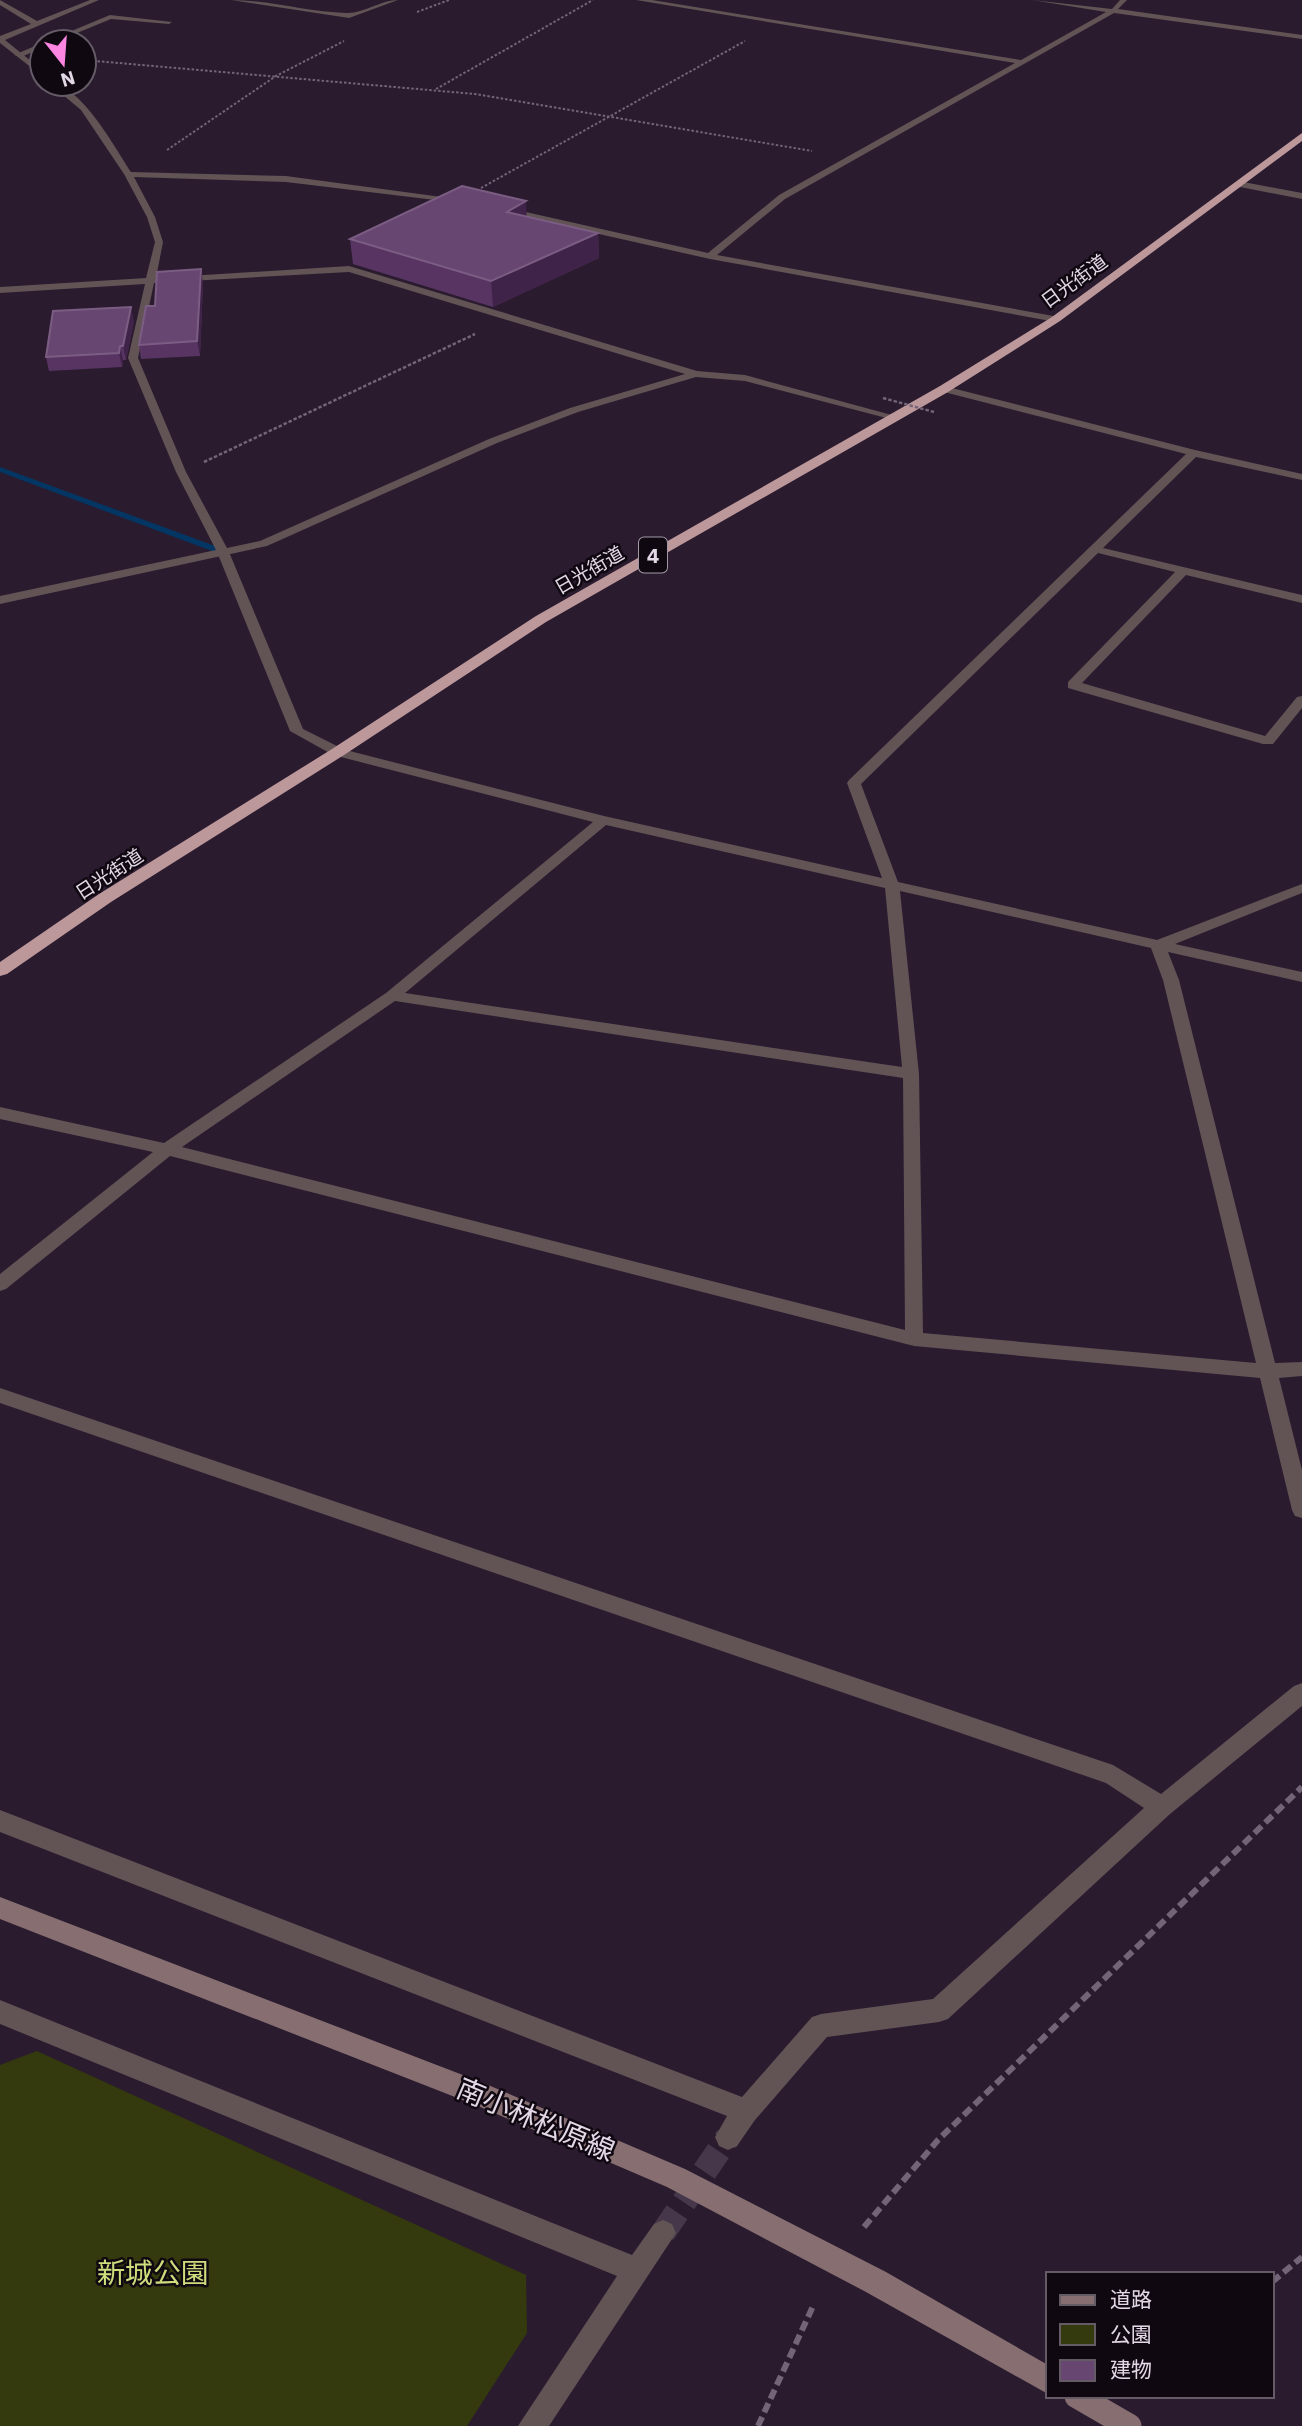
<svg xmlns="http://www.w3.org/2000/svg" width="1302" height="2426" viewBox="0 0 1302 2426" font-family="'IBM Plex Sans','Noto Sans JP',sans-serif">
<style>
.green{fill:#343a0d}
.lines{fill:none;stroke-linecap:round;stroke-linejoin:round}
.stream{fill:#043663;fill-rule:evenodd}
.street-tunnel{stroke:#46374a;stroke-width:25;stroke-dasharray:25 12;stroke-linecap:butt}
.path-far2{stroke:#736577;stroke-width:2;stroke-dasharray:2.5 2;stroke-linecap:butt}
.path-far1{stroke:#736577;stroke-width:2.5;stroke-dasharray:3.5 2;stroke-linecap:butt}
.path{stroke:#736577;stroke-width:6;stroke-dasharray:10 5;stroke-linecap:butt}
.lane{fill:#625355;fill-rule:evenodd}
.street{fill:#625355;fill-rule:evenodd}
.secondary{fill:#876f71;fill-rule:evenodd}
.highway{fill:#bc989b;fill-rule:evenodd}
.path-bridge{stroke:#736577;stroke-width:2.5;stroke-dasharray:3.5 2;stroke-linecap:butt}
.secondary-bridge{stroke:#876f71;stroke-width:25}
.wall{fill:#583463}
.shaded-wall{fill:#402348}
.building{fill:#674671;stroke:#7b5d83;stroke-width:2}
.labels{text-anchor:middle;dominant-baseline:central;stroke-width:5;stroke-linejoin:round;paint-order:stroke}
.far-street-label{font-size:19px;fill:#e3d8e6;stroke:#0f0811}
.shield{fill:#0f0811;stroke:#a39aa6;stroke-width:2}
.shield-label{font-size:21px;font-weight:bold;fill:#e3d8e6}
.near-street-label{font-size:28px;fill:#e3d8e6;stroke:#0f0811}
.near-park-label{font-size:28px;fill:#cddd7c;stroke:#0f0811}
</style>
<rect width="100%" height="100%" fill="#2a1b2f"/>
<polygon class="green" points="37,2051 526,2275 527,2333 467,2426 0,2426 0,2065"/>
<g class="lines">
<polygon class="stream" points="0,467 226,550 227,552 220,554 0,472"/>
<polyline class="street-tunnel" points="663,2233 728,2137"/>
<g class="path-far2">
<polyline points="417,12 449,0"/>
<polyline points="84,60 475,94 812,151"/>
<polyline points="436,89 593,0"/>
<polyline points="167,150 276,76 344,41"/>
<polyline points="481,188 745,41"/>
</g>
<polyline class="path-far1" points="204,462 475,334"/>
<g class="path">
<polyline points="864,2227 938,2140 1302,1787"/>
<polyline points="1272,2282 1302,2257"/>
<polyline points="758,2426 814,2304"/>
</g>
<g class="lane">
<polygon points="110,15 172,22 169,24 111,19 55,42 45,42"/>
<polygon points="42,43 42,48 21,57 14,55"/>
<polygon points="1238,181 1302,193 1302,199 1235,186"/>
<polygon points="219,550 229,552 303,729 343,749 343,755 333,755 290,731 217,552"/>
</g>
<g class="street">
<polygon points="0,0 37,21 90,0 99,0 5,40 42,70 42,76 0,43 0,36 31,24 0,5"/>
<path d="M231 0C269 0 307 12 346 13 363 14 380 0 398 0L349 18Z"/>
<polygon points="636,0 652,0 1021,60 1106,12 1032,0 1112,9 1120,0 1127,0 1118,9 1302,35 1302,39 1114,13 785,199 717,255 1059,317 1059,321 1056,322 710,259 501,212 504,207 708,253 779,195 1015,63"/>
<path d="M50 84C81 84 115 148 131 172L286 176 464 200 460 203 286 182 134 177 155 217 163 242 156 278 349 266 697 371 745 375 899 417 894 420 745 381 696 377 578 412 497 443 267 546 0 604V596L216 550 176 472 128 358 145 284 0 293V287L146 278 155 242 147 217 124 174 81 110ZM349 272 685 374 570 408 489 439 260 541 227 548 186 472 138 358 154 283Z"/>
<path d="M944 386 1195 450 1302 474V480L1196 457 1103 548 1302 595V603L1186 575 1082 683 1265 736 1297 697 1302 696V708L1273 744H1263L1068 688V682L1175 572 1098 553 861 784 898 882 1157 940 1302 884V893L1175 944 1302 972V982L1168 952 1179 980 1275 1363 1302 1362V1376L1279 1378 1302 1470V1518L1295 1516 1292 1510 1260 1378 914 1346 170 1156 6 1289 0 1291V1274L153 1152 0 1119V1107L164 1143 386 993 593 822 333 755V749L338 748 604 816 882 878 847 783 849 780 1186 454 940 391V387ZM606 825 885 888 902 1067 405 993ZM900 891 1151 948 1163 980 1256 1363 923 1333 919 1074ZM395 1001 903 1078 905 1330 182 1147Z"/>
<polygon points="0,1388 1113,1765 1161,1794 1294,1686 1302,1683 1302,1706 1170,1814 948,2019 939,2022 827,2037 755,2120 737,2146 728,2150 719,2146 715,2137 727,2116 0,1832 0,1810 742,2097 812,2017 821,2014 933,1999 1144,1808 1106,1783 0,1403"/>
<polygon points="0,2000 632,2255 654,2224 663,2220 672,2224 676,2233 549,2426 518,2426 617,2276 0,2024"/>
</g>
<polygon class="secondary" points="0,1897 481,2082 685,2169 886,2272 1048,2365 1048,2394 866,2292 667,2187 478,2106 0,1919"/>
<polygon class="highway" points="1302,133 1302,141 1060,321 948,392 546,622 344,755 111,902 7,974 0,976 0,962 99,894 332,749 536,616 940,386 1052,317"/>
<polyline class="path-bridge" points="883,398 934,412"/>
<polyline class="secondary-bridge" points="1077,2396 1129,2426"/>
</g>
<g class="wall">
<polygon points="526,216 598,233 599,258 493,307 353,264 350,239"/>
<polygon points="203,283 200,356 141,359 139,345 155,306"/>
<polygon points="134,321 126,360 123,360 122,367 49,371 46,357"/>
</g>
<g class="shaded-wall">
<polygon points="526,201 527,225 507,212"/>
<polygon points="598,233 599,258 493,307 491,281"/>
<polygon points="201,269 203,283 200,356 197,341"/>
<polygon points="131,307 134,321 126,360 123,346"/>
<polygon points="120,346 123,360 122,367 119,353"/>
</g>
<g class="building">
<polygon points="462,186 526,201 507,212 598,233 491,281 350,239"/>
<polygon points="201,269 197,341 139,345 146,306 155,306 157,272"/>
<polygon points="131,307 123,346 120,346 119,353 46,357 53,311"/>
</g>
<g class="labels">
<g class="far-street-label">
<text transform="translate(1074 281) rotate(-36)">日光街道</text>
<text transform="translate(589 570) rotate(-30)">日光街道</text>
<text transform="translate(109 874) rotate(-33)">日光街道</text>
</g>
<rect class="shield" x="639" y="537.5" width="28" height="35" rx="5"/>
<g class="shield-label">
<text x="653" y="555">4</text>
</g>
<g class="near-street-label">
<text transform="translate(536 2119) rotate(23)">南小林松原線</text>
</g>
<g class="near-park-label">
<text x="153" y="2272">新城公園</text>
</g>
</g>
<rect x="1046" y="2272" width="228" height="126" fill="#0f0811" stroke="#645b66" stroke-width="2"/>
<rect x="1060" y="2295" width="35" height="10" fill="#876f71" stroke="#645b66" stroke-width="2"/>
<text x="1110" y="2307" font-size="21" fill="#e3d8e6">道路</text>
<rect x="1060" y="2324" width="35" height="21" fill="#343a0d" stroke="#645b66" stroke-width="2"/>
<text x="1110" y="2342" font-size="21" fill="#e3d8e6">公園</text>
<rect x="1060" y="2360" width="35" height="21" fill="#674671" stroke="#645b66" stroke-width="2"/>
<text x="1110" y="2377" font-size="21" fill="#e3d8e6">建物</text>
<g transform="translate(63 63) rotate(163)"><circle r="33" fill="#0f0811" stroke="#645b66" stroke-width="2"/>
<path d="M0-5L12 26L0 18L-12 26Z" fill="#fd86e2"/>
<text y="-10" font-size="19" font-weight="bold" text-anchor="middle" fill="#e3d8e6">N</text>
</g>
</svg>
